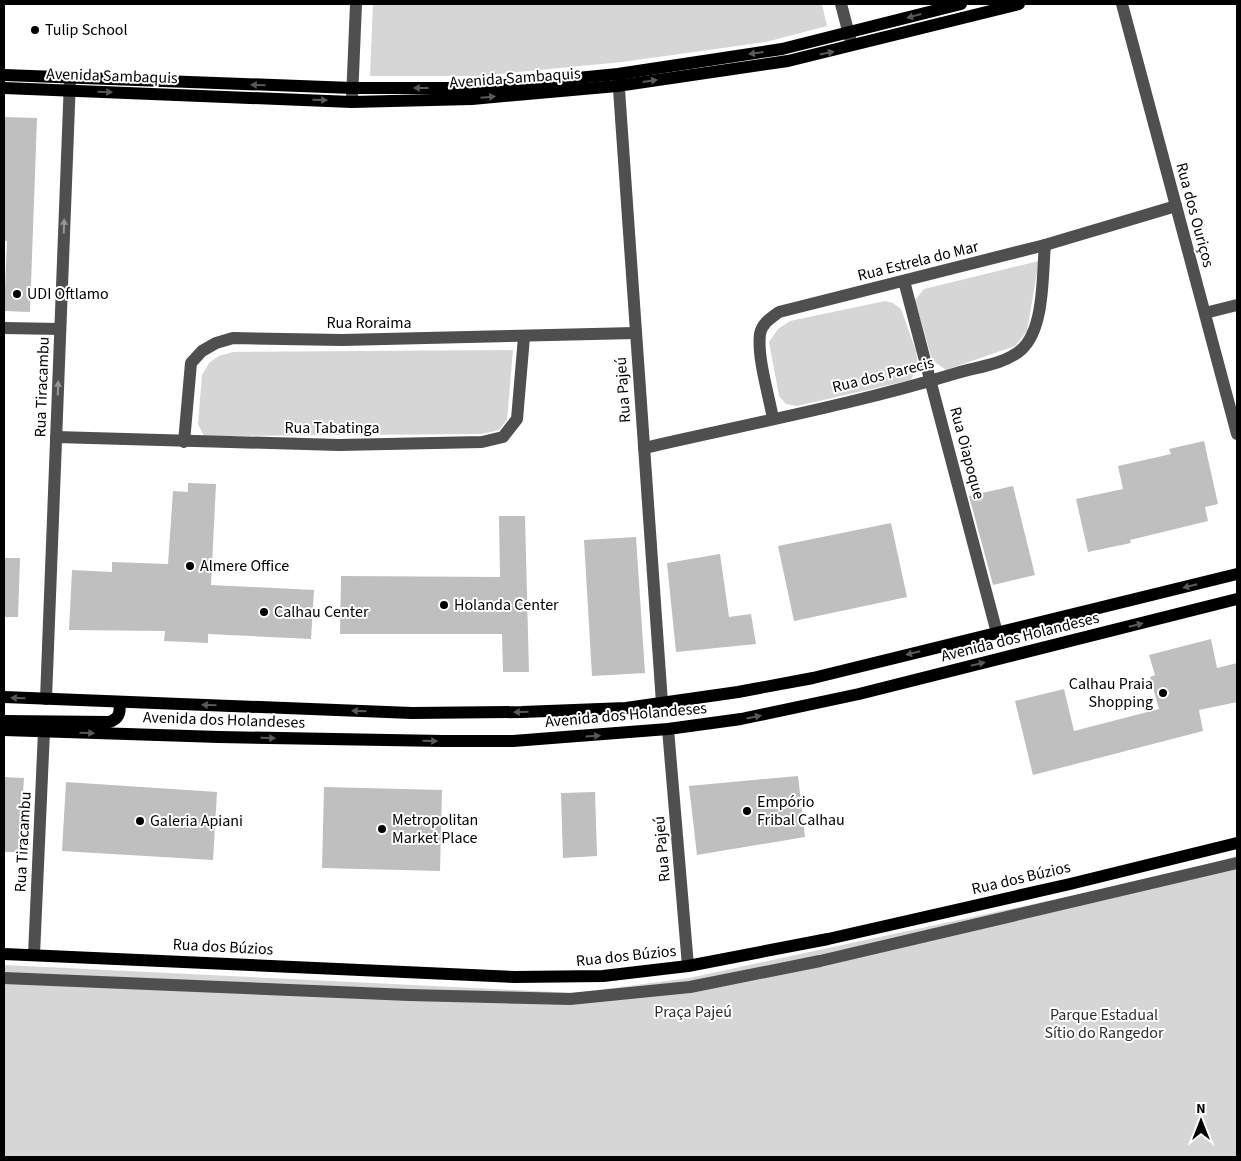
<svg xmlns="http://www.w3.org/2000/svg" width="1241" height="1161" viewBox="0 0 1241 1161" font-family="'Source Sans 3',sans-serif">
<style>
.green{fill:#d6d6d6}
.building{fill:#bfbfbf}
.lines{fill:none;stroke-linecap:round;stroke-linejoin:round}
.minor{stroke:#4f4f4f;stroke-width:12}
.major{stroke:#000;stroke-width:12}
.oneway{fill:#595959}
.oneway2{fill:#959595}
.poi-dot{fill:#000;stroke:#fff;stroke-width:2}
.labels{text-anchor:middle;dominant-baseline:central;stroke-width:4;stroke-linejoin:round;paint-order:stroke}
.poi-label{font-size:16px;fill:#000;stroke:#fff;text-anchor:start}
.street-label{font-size:16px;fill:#000;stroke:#fff}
.park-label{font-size:16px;fill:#2d2d2d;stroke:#fff}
</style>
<rect width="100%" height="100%" fill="#fff"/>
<g class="green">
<polygon points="373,4 822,4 827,26 766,42 622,62 478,76 370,76"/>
<polygon points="1039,261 1027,331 1015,346 946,370 936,363 931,356 915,300 924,289"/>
<polygon points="885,301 893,303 901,309 916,351 918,365 911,380 797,406 786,404 779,396 769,342 778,329 790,321"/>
<polygon points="513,350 507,420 499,430 482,434 204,436 198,424 202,375 209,363 219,356 233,352"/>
<polygon points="1237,856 1237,1157 4,1157 4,965 575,993 689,978 1154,878"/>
</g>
<g class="building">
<polygon points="4,117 37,118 30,312 4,311 7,241 4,241"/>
<polygon points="1204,441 1218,504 1205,507 1208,521 1130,540 1131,543 1088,552 1076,499 1123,489 1118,466 1171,454 1169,449"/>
<polygon points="188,483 216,484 211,585 314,590 311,639 208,634 208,643 164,641 165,631 69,630 72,570 112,572 112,562 168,564 173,491 188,492"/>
<polygon points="1013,486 1035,575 993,585 969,496"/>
<polygon points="499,516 525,516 529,672 503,672 502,634 340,634 341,576 500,577"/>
<polygon points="891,523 907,597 794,621 778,546"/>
<polygon points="636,537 645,673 592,676 584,540"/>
<polygon points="720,554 729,617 751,614 756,644 676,652 667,563"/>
<polygon points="4,558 20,558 18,617 4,617"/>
<polygon points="1211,639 1217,668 1237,663 1237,702 1199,710 1203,731 1033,775 1015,701 1064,689 1074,731 1159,709 1150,677 1155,675 1149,655"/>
<polygon points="798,776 805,837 697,855 689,786"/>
<polygon points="4,777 24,778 19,852 4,852"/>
<polygon points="66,782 217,792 213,860 62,851"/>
<polygon points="324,787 442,790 440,871 322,868"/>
<polygon points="595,792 597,856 563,858 561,793"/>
</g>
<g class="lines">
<g class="minor">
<polyline points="841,4 851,42"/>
<polyline points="1122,4 1237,434"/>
<polyline points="618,75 662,703"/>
<polyline points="352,99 356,4"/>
<polyline points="904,281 997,633"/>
<polyline points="1205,313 1237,305"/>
<polyline points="4,328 60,329"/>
<path d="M773 419C769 395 757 358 760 334 762 323 771 318 779 312L1045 245 1176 206"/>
<polyline points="56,437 339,445 482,442 503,437 517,419 524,337"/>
<polyline points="184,442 191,363 202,351 216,343 233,338 342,340 635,333"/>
<path d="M644 448C748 424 855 404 957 373 977 367 1005 364 1021 350 1045 329 1042 275 1045 245"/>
<polyline points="46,699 70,80"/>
<polyline points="668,729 688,966"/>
<polyline points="34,955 44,731"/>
<polyline points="4,978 409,995 570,999 690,987 820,961 1237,863"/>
</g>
<g class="major">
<polyline points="4,75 352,88 476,88 618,74 782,49 961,4"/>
<polyline points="4,88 352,102 472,99 617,86 788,61 1019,4"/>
<polyline points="4,697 412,713 522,712 626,708 738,692 813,678 1237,574"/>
<path d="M4 721 109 722C119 719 121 712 119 702"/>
<polyline points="4,730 219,737 443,741 513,741 668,729 741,719 859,694 1237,599"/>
<polyline points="4,954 515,977 603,976 688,966 828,939 1070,884 1237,843"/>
</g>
</g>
<defs><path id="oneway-solid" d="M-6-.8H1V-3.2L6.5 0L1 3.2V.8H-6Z" transform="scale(1.25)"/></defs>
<g class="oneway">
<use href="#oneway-solid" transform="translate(914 16) rotate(165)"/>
<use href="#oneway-solid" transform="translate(756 53) rotate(172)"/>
<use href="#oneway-solid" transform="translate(827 53) rotate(-12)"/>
<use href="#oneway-solid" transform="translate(650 81) rotate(-8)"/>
<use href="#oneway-solid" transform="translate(258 85) rotate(-178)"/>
<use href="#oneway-solid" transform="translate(421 88) rotate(180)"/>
<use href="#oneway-solid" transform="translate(105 92) rotate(2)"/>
<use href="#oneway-solid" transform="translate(488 97) rotate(-5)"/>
<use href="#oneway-solid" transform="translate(320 100) rotate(2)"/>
<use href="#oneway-solid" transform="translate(1190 586) rotate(166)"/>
<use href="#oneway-solid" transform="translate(1136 625) rotate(-14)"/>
<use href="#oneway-solid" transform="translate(913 653) rotate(166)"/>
<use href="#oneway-solid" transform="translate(978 664) rotate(-14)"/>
<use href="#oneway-solid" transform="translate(18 698) rotate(-178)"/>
<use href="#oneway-solid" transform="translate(209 705) rotate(-178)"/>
<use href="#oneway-solid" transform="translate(359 711) rotate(-178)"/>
<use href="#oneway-solid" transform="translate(521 712) rotate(179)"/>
<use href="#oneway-solid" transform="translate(754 717) rotate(-12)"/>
<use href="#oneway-solid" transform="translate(87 733) rotate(2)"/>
<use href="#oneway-solid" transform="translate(593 736) rotate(-4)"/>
<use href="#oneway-solid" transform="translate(268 738) rotate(1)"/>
<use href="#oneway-solid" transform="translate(430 741) rotate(1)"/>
</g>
<g class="oneway2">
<use href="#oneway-solid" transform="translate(64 226) rotate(-88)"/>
<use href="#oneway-solid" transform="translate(58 388) rotate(-88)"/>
</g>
<g class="poi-dot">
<circle cx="35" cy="30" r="5"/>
<circle cx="17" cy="294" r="5"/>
<circle cx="190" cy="566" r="5"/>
<circle cx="444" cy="605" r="5"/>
<circle cx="264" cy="612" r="5"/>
<circle cx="1163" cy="693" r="5"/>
<circle cx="747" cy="811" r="5"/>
<circle cx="140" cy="821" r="5"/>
<circle cx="382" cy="829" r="5"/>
</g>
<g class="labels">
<g class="poi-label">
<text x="45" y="30">Tulip School</text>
<text x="27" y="294">UDI Oftlamo</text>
<text x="200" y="566">Almere Office</text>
<text x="454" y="605">Holanda Center</text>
<text x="274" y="612">Calhau Center</text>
<text x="1153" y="684" text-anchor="end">Calhau Praia<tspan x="1153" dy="18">Shopping</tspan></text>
<text x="757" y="802">Empório<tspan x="757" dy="18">Fribal Calhau</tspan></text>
<text x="392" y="820">Metropolitan<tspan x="392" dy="18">Market Place</tspan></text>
<text x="150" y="821">Galeria Apiani</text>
</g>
<g class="street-label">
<text transform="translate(112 76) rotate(2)">Avenida Sambaquis</text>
<text transform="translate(515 78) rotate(-4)">Avenida Sambaquis</text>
<text transform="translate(1195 215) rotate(75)">Rua dos Ouriços</text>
<text transform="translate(918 261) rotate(-14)">Rua Estrela do Mar</text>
<text x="369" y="323">Rua Roraima</text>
<text transform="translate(883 375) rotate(-14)">Rua dos Parecis</text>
<text transform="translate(42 387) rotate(-88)">Rua Tiracambu</text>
<text transform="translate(623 390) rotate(-94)">Rua Pajeú</text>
<text x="332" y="428">Rua Tabatinga</text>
<text transform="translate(967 453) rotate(75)">Rua Oiapoque</text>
<text transform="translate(1020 637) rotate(-14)">Avenida dos Holandeses</text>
<text transform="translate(626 715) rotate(-5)">Avenida dos Holandeses</text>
<text transform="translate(224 720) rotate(2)">Avenida dos Holandeses</text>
<text transform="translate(23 842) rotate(-87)">Rua Tiracambu</text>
<text transform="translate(662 849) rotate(-95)">Rua Pajeú</text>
<text transform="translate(1021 878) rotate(-13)">Rua dos Búzios</text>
<text transform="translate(223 947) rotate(3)">Rua dos Búzios</text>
<text transform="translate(626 956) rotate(-6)">Rua dos Búzios</text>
</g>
<g class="park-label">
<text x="693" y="1012">Praça Pajeú</text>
<text x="1104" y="1015">Parque Estadual<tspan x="1104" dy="18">Sítio do Rangedor</tspan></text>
</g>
</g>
<rect width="1241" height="1161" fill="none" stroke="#000000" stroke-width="10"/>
<g transform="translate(1201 1121)" stroke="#ffffff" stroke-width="4" paint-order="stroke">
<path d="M0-4L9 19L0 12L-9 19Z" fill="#000000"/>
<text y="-8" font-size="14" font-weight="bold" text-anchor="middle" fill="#000000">N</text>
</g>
</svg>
